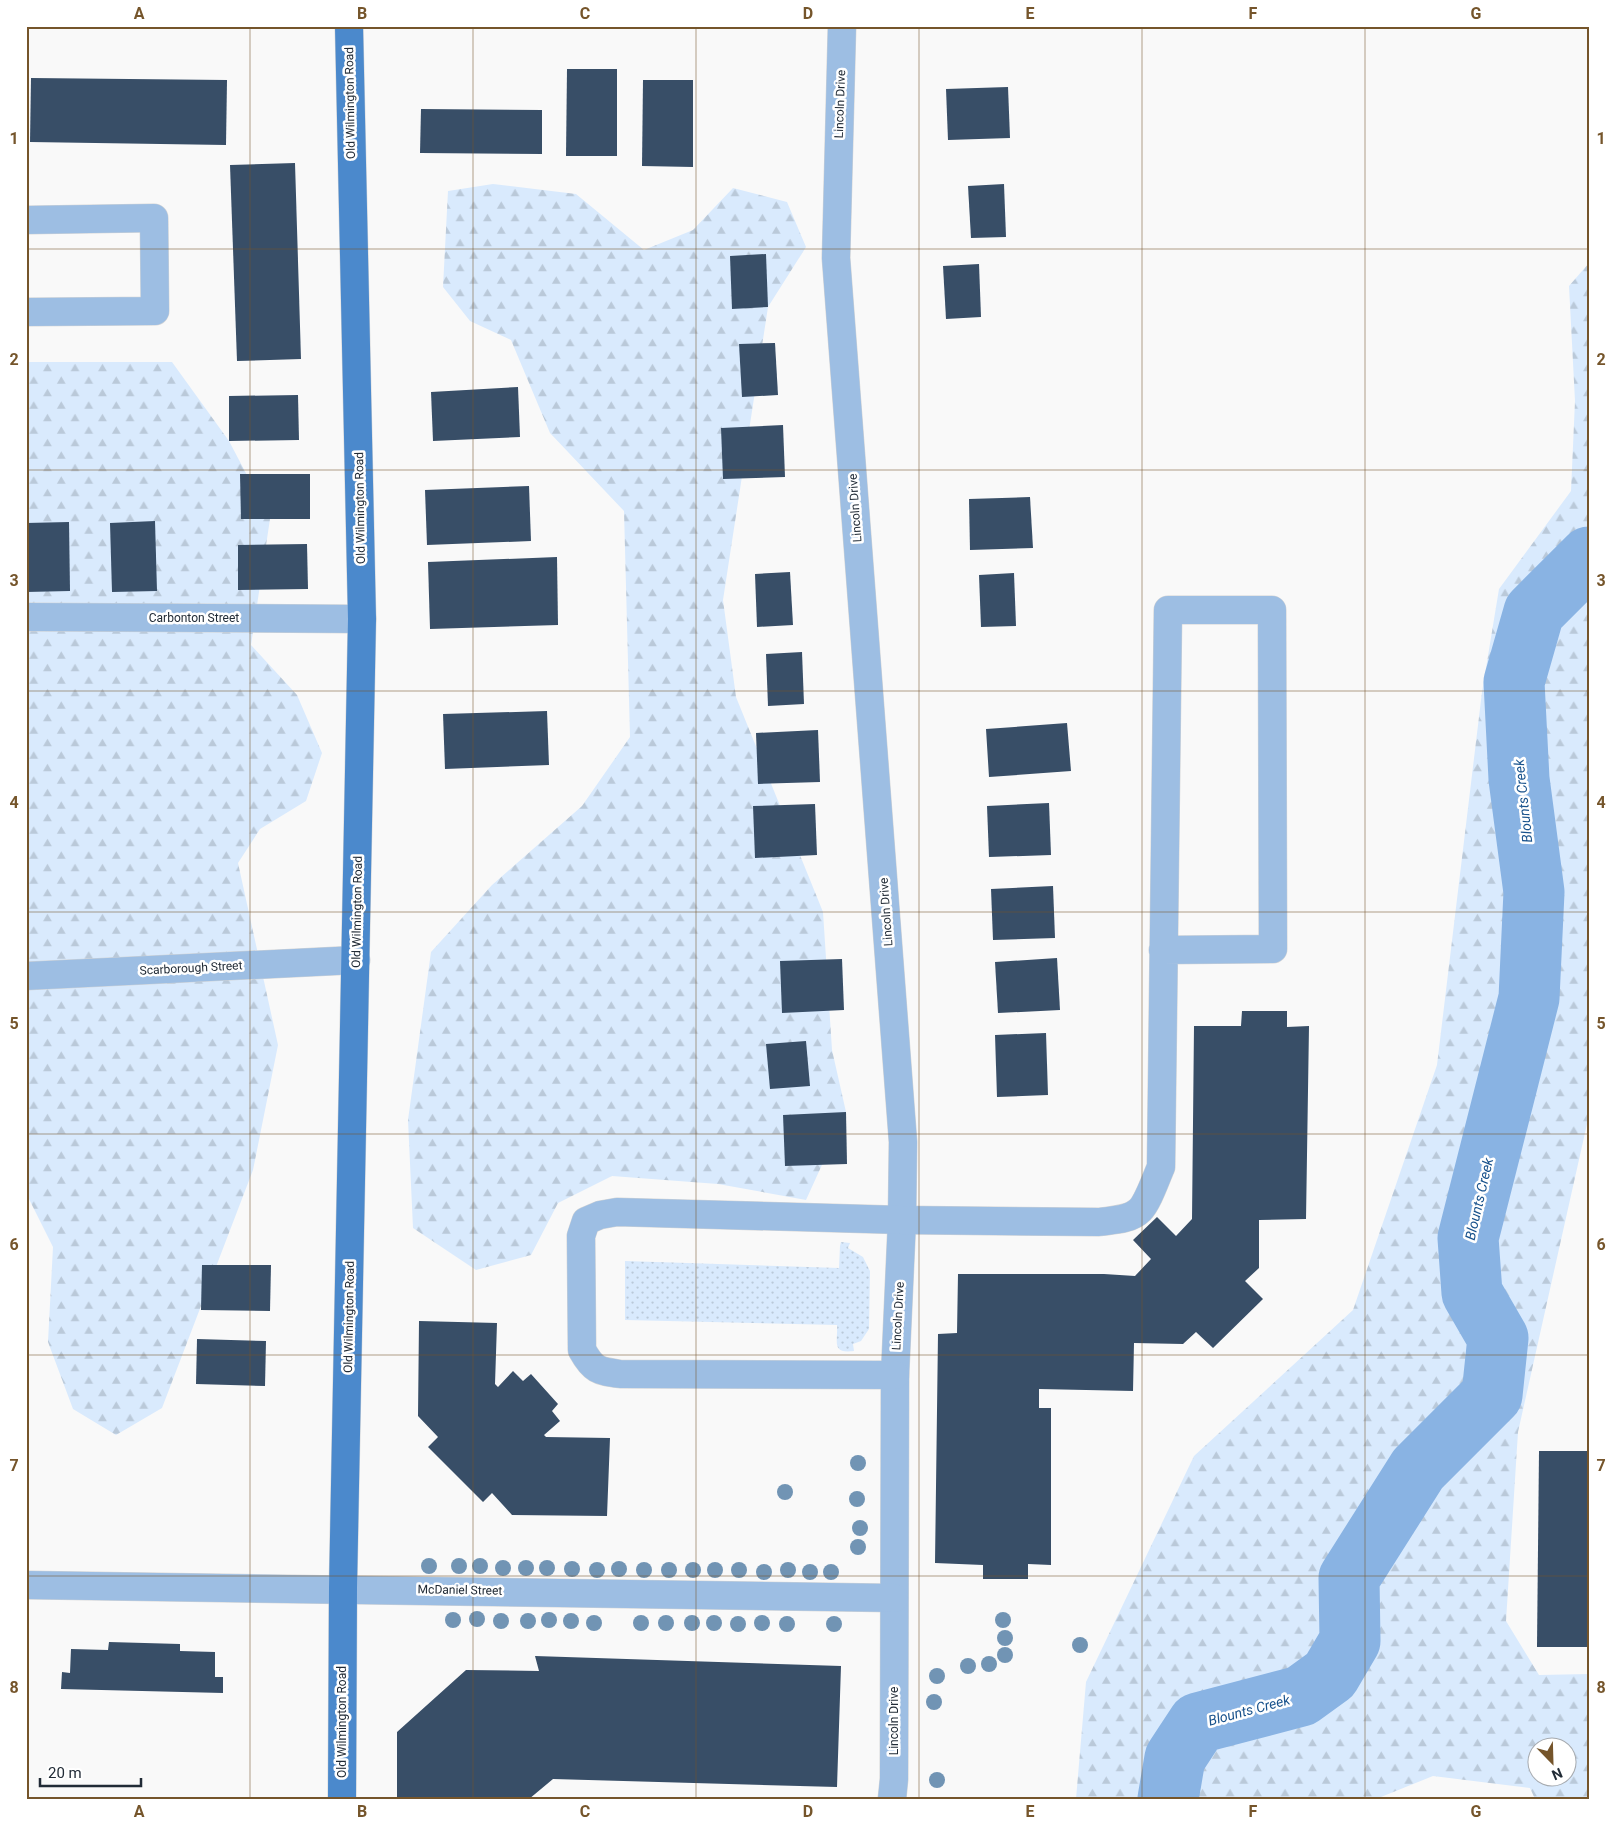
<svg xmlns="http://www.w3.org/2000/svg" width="1615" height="1825" viewBox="0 0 1615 1825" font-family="Roboto,sans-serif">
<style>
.grass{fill:url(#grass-dots)}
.forest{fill:url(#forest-firs);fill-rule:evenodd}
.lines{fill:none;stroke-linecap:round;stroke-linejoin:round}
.river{stroke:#89b3e3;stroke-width:61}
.building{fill:#384e67}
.minor-casing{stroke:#d2d4d6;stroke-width:29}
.major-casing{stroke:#d2d4d6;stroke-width:29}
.minor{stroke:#9dbee3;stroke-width:28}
.major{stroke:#4b89cc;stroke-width:28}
.tree{fill:#7194b4}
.grid{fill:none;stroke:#75552b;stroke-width:1;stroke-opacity:0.55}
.labels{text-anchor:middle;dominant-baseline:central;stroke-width:5;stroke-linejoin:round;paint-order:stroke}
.street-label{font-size:12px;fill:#212b36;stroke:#fff}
.water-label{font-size:14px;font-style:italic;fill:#18528c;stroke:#fff}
.neatline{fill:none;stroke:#75552b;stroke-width:2}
.grid-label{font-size:16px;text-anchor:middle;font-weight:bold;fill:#75552b}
</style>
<defs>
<pattern id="grass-dots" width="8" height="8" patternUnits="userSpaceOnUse" patternTransform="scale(1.25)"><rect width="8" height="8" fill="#d9eafd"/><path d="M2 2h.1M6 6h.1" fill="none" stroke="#bac9d9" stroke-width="1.8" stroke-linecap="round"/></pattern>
<pattern id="forest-firs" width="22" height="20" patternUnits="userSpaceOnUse" patternTransform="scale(1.25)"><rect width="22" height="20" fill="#d9eafd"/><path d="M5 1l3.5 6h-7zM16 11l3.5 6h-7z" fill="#bac9d9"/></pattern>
</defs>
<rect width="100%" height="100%" fill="#f9f9f9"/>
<path class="grass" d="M841 1242 850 1243 848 1248 863 1257 870 1271 869 1329 861 1341 853 1344 854 1351C831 1354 838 1342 837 1325L625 1320V1261L839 1268 840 1246Z"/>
<g class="forest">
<polygon points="493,184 576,194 644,250 693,230 733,188 787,202 806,247 768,307 723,600 736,697 823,912 832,1050 846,1112 806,1200 718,1184 612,1176 558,1203 531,1255 476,1270 413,1228 408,1120 431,952 492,885 582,806 630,737 624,511 550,433 511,340 470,321 443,287 448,191"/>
<path d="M1589 263V1115L1518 1432 1506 1621 1539 1675 1589 1674V1799H1535L1530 1788 1433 1776 1376 1799H1076L1086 1682 1194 1456 1353 1310 1437 1065 1482 692 1499 589 1571 491 1575 401 1569 286ZM1538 1748H1568V1778H1538Z"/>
<polygon points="26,362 172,362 229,441 270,519 251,645 297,695 322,753 306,801 260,829 238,863 278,1045 253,1170 162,1408 116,1435 73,1409 48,1342 53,1247 26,1193"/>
</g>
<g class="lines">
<polyline class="river" points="1168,1799 1175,1758 1198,1723 1301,1696 1330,1675 1350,1641 1349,1578 1418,1469 1492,1395 1498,1338 1472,1293 1468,1238 1529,998 1534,892 1519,779 1514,682 1534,612 1589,557"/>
</g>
<g class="building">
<polygon points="567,69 617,69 617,156 566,156"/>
<polygon points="31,78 227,80 226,145 30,142"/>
<polygon points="643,80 693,80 693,167 642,166"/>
<polygon points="1008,87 1010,138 948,140 946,89"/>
<polygon points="421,109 542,110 542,154 420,153"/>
<polygon points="295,163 301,359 237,361 230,165"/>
<polygon points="1004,184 1006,237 971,238 968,186"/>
<polygon points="766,254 768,307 732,309 730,256"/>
<polygon points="979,264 981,317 946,319 943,266"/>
<polygon points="775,343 778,395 742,397 739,344"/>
<polygon points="518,387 520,437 433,441 431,392"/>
<polygon points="298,395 299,440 229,441 229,396"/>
<polygon points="783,425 785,477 723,479 721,428"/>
<polygon points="240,474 310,474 310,519 241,519"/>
<polygon points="529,486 531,541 427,545 425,490"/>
<polygon points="1030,497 1033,548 970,550 969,499"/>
<polygon points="155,521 157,591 112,592 110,523"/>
<polygon points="69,522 70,591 26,592 26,523"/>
<polygon points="307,544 308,589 238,590 238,545"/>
<polygon points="557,557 558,625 430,629 428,562"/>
<polygon points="790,572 793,625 757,627 755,574"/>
<polygon points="1014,573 1016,626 981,627 979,575"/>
<polygon points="802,652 804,704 768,706 766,654"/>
<polygon points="547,711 549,765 445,769 443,714"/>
<polygon points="1067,723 1071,771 989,777 986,729"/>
<polygon points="818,730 820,782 758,784 756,733"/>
<polygon points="1049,803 1051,855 989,857 987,806"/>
<polygon points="815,804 817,855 755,858 753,806"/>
<polygon points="1053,886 1055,938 993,940 991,889"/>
<polygon points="1057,958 1060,1010 998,1013 995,962"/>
<polygon points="842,959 844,1010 782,1013 780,961"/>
<polygon points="1242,1011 1287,1011 1287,1027 1309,1026 1306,1219 1259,1220 1259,1268 1245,1281 1263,1299 1213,1348 1196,1332 1183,1344 1134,1343 1133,1391 1039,1389 1039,1408 1051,1408 1051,1565 1028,1564 1028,1579 983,1579 983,1565 935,1563 938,1334 957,1333 958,1274 1104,1274 1135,1276 1151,1259 1133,1240 1157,1217 1176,1236 1192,1219 1194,1026 1241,1026"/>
<polygon points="1046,1033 1048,1095 997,1097 995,1035"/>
<polygon points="806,1041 810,1086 770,1089 766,1044"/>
<polygon points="846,1112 847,1164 785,1166 783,1115"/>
<polygon points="202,1265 271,1265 270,1311 201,1310"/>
<polygon points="419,1321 497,1323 495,1384 498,1387 513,1371 523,1381 531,1374 558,1404 552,1411 560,1421 544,1435 546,1437 610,1438 607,1516 512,1515 492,1493 483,1502 428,1447 438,1437 418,1416"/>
<polygon points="197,1339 266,1341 265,1386 196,1384"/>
<polygon points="1539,1451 1589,1451 1589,1647 1537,1647"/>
<polygon points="109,1642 180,1644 180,1651 215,1652 215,1677 223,1677 223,1693 61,1689 62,1672 70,1673 71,1649 108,1650"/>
<polygon points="535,1656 841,1666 837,1787 553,1779 529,1799 397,1799 397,1732 466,1670 539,1671"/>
</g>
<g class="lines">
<defs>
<g id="minor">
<polyline points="842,26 836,258 903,1142 902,1220 895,1375 894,1779 892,1799"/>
<polyline points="26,220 154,218 155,311 26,312"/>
<polyline points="26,617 362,619"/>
<polyline points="26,976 356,960"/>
<path d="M895 1375 620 1374C598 1371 593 1370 582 1350L581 1236 586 1221 600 1215 617 1212 902 1220 1099 1222C1113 1220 1130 1220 1140 1210 1148 1202 1156 1178 1161 1167L1168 610H1272L1273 949 1163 950"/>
<polyline points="26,1585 894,1598"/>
</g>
<polyline id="major" points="342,1799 343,1588 362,619 349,26"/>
</defs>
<use href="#minor" class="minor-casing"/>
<use href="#major" class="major-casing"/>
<use href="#minor" class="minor"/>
<use href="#major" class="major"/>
</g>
<g class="tree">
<circle cx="858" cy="1463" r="8"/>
<circle cx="785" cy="1492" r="8"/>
<circle cx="857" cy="1499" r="8"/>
<circle cx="860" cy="1528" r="8"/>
<circle cx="858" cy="1547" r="8"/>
<circle cx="429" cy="1566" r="8"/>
<circle cx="459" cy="1566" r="8"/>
<circle cx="480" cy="1566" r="8"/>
<circle cx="503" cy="1568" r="8"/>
<circle cx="526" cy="1568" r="8"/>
<circle cx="547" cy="1568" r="8"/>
<circle cx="572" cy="1569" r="8"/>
<circle cx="619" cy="1569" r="8"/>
<circle cx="597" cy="1570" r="8"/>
<circle cx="644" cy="1570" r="8"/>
<circle cx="669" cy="1570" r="8"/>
<circle cx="693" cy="1570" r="8"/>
<circle cx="715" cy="1570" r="8"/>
<circle cx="739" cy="1570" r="8"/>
<circle cx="788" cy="1570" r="8"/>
<circle cx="764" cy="1572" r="8"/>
<circle cx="810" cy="1572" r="8"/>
<circle cx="831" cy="1572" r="8"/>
<circle cx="477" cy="1619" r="8"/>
<circle cx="453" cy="1620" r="8"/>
<circle cx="549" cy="1620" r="8"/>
<circle cx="1003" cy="1620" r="8"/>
<circle cx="501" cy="1621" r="8"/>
<circle cx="528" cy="1621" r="8"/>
<circle cx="571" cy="1621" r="8"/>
<circle cx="594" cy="1623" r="8"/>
<circle cx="641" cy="1623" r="8"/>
<circle cx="666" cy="1623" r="8"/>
<circle cx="692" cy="1623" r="8"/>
<circle cx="714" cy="1623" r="8"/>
<circle cx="762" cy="1623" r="8"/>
<circle cx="738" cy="1624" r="8"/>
<circle cx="787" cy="1624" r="8"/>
<circle cx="834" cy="1624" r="8"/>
<circle cx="1005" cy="1638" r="8"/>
<circle cx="1080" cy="1645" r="8"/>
<circle cx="1005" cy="1655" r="8"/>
<circle cx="989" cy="1664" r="8"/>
<circle cx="968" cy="1666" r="8"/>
<circle cx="937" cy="1676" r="8"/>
<circle cx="934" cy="1702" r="8"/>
<circle cx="937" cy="1780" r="8"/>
</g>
<path class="grid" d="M250 26V1799M473 26V1799M696 26V1799M919 26V1799M1142 26V1799M1365 26V1799M26 249H1589M26 470H1589M26 691H1589M26 912H1589M26 1134H1589M26 1355H1589M26 1576H1589"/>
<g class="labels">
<g class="street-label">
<text transform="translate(350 103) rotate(-91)">Old Wilmington Road</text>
<text transform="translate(840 104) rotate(-88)">Lincoln Drive</text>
<text transform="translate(360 508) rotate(-91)">Old Wilmington Road</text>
<text transform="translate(855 508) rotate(-94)">Lincoln Drive</text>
<text x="194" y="618">Carbonton Street</text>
<text transform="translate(357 912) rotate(-89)">Old Wilmington Road</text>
<text transform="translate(886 912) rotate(-94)">Lincoln Drive</text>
<text transform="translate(191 968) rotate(-3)">Scarborough Street</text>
<text transform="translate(898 1316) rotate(-87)">Lincoln Drive</text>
<text transform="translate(349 1317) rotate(-89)">Old Wilmington Road</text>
<text transform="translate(460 1590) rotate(1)">McDaniel Street</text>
<text transform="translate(894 1721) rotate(-90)">Lincoln Drive</text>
<text transform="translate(342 1722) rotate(-90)">Old Wilmington Road</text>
</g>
<g class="water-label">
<text transform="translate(1523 801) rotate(-96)">Blounts Creek</text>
<text transform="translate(1479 1199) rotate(-77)">Blounts Creek</text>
<text transform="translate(1249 1710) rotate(-15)">Blounts Creek</text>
</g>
</g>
<rect width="1615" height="1825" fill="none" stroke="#ffffff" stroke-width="55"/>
<g transform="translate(1552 1762) rotate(157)"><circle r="24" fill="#ffffff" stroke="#a6aaaf"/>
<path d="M0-4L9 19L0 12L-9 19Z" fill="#75552b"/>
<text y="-8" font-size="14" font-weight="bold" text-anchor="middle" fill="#212b36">N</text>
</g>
<path d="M40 1778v8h101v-8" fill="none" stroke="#212b36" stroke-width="2.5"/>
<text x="48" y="1778" font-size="15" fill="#212b36" stroke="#ffffff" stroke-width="4" paint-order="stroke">20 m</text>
<rect x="28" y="28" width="1560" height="1770" class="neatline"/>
<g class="grid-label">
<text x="139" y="19">A</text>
<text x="362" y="19">B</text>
<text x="585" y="19">C</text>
<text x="808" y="19">D</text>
<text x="1030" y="19">E</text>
<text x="1253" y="19">F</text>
<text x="1476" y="19">G</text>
<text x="14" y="144">1</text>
<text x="1601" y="144">1</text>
<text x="14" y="365">2</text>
<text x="1601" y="365">2</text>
<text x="14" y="586">3</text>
<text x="1601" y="586">3</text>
<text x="14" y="808">4</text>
<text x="1601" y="808">4</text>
<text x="14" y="1029">5</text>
<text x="1601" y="1029">5</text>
<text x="14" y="1250">6</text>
<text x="1601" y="1250">6</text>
<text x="14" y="1471">7</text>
<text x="1601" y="1471">7</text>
<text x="14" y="1693">8</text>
<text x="1601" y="1693">8</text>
<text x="139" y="1817">A</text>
<text x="362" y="1817">B</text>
<text x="585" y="1817">C</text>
<text x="808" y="1817">D</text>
<text x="1030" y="1817">E</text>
<text x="1253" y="1817">F</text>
<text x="1476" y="1817">G</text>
</g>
</svg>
